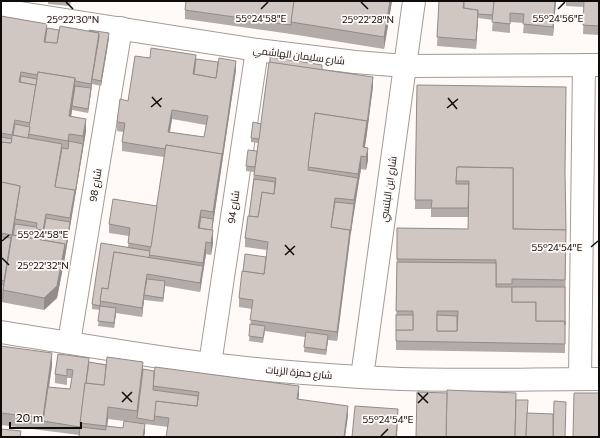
<svg xmlns="http://www.w3.org/2000/svg" width="600" height="438" viewBox="0 0 600 438" font-family="Commissioner,Cairo,sans-serif">
<style>
.lines{fill:none;stroke-linecap:round;stroke-linejoin:round}
.street-casing{stroke:#a39b96;stroke-width:24}
.street{stroke:#fff;stroke-width:22}
.wall{fill:#b3aba8;fill-rule:evenodd}
.shaded-wall{fill:#928b88}
.building{fill:#d0c7c3;stroke:#928b88;fill-rule:evenodd}
.ticks{fill:none;stroke:#0e0b0a;stroke-width:1.5}
.labels{text-anchor:middle;dominant-baseline:central;stroke-width:3.5;stroke-linejoin:round;paint-order:stroke}
.street-label{font-size:10px;fill:#0e0b0a;stroke:#fff9f7}
.ticks-label{font-size:10px;text-anchor:middle;fill:#0e0b0a;stroke:#fff9f7;stroke-width:3.5;stroke-linejoin:round;paint-order:stroke}
</style>
<rect width="100%" height="100%" fill="#fff9f7"/>
<g class="lines">
<defs>
<g id="street">
<polyline points="1,10 257,50 355,62 405,66 599,65"/>
<path d="M1 332C71 343 140 355 210 364 260 370 310 374 360 377 440 382 519 379 599 379"/>
<polyline points="69,342 121,28"/>
<polyline points="210,364 257,50"/>
<polyline points="362,377 414,1"/>
<polyline points="580,379 584,65"/>
</g>
</defs>
<use href="#street" class="street-casing"/>
<use href="#street" class="street"/>
</g>
<g class="wall">
<polygon points="48,1 71,1 70,6 48,4"/>
<polygon points="392,1 384,49 291,34 185,19 185,10"/>
<polygon points="439,1 556,1 553,36 523,33 524,23 510,22 510,33 492,31 493,20 478,18 476,49 437,46"/>
<polygon points="566,1 599,1 599,35 583,34 584,7 566,6"/>
<polygon points="1,16 47,28 109,38 101,86 92,84 88,113 72,110 71,117 86,131 65,257 57,298 44,310 1,302"/>
<path d="M150 58 196 59 236 70 212 230 213 243 211 255 206 254 200 292 165 286 163 302 144 300 142 317 116 313 114 328 98 326 100 310 92 309V304L128 247 129 236 109 233V224L157 206 164 157 122 151V142L123 132 117 131V122ZM172 119 206 125 204 137 170 132Z"/>
<polygon points="322,70 373,86 365,147 368,160 366,170 361,169 354,209 337,341 328,340 326,355 304,352 305,337 265,331 263,343 249,341 252,309 239,307 239,298 266,257 267,250 245,247 245,238 249,216 254,172 246,171 246,166 257,151 258,143 251,142 251,138 261,124"/>
<polygon points="417,85 565,176 566,230 565,353 396,350 397,228 468,229 468,217 431,217 431,209 415,209"/>
<path d="M1 346 52 365 49 387 70 389 72 378H67V385L55 383V374L58 354 89 362 143 369 299 395 298 399 348 415 345 437H166L168 427 145 424V433L79 435 1 425ZM108 419 124 421 123 428 107 426Z"/>
</g>
<g class="shaded-wall">
<polygon points="390,1 392,1 384,49 384,37"/>
<polygon points="555,1 556,1 553,36 553,27"/>
<polygon points="478,10 478,19 476,49 476,40"/>
<polygon points="99,33 99,42 92,79 92,84 91,93 91,84"/>
<polygon points="109,33 109,38 101,86 101,81"/>
<polygon points="236,61 236,70 213,224 213,212"/>
<polygon points="373,77 373,86 367,133 367,124"/>
<polygon points="75,78 75,91 72,106 72,110 69,129 69,116"/>
<polygon points="91,88 91,93 88,113 88,109"/>
<polygon points="172,110 172,119 168,141 168,132"/>
<polygon points="86,119 86,131 65,257 65,252 70,222 70,218 83,144 83,136"/>
<polygon points="367,121 367,133 363,157 363,147"/>
<polygon points="69,134 69,146 68,154 68,141"/>
<polygon points="368,148 368,160 366,170 366,157"/>
<polygon points="361,156 361,169 358,187 358,174"/>
<polygon points="358,178 358,187 350,239 354,200"/>
<polygon points="20,186 15,219 15,228 4,291"/>
<polygon points="201,210 201,222 199,236 198,228"/>
<polygon points="213,230 213,243 211,255 211,243"/>
<polygon points="350,230 350,239 337,341 337,332"/>
<polygon points="206,242 206,254 200,292 200,283"/>
<polygon points="65,244 65,257 57,298 44,310 44,298"/>
<polygon points="147,274 147,283 144,295 144,300 142,317 142,308"/>
<polygon points="165,281 165,286 163,302 163,298"/>
<polygon points="116,308 116,313 114,328 114,323"/>
<polygon points="328,335 328,340 326,355 326,350"/>
<polygon points="52,353 52,365 44,422 43,421 43,418"/>
<polygon points="143,362 143,374 137,418 137,423 137,411"/>
<polygon points="299,386 299,395 297,408 297,399"/>
<polygon points="348,406 348,415 345,437 344,437"/>
<polygon points="108,407 108,419 106,437 106,426"/>
<polygon points="398,409 398,418 397,437 396,437"/>
<polygon points="145,424 145,433 144,437 143,437"/>
</g>
<g class="building">
<polygon points="186,1 294,1 291,25 185,10"/>
<polygon points="294,1 390,1 384,37 291,22"/>
<polygon points="439,1 464,1 463,8 478,10 476,40 437,37"/>
<polygon points="464,1 494,1 493,15 478,14 478,10 464,8"/>
<polygon points="494,1 555,1 553,27 523,24 524,14 510,13 510,24 492,22"/>
<polygon points="584,1 599,1 599,26 583,25"/>
<polygon points="1,16 47,24 44,42 57,43 60,26 99,33 91,84 75,81 75,78 38,72 38,75 21,72 19,82 36,85 30,123 15,120 12,135 62,144 55,186 75,190 70,218 46,214 43,230 36,229 37,223 15,219 20,186 1,182 1,142 11,143 12,135 1,133"/>
<polygon points="47,28 59,30 57,43 45,42"/>
<polygon points="89,30 109,33 101,81 92,79 99,37 99,33 89,31"/>
<path d="M151 48 196 55 193 74 216 78 219 58 236 61 222 157V154L166 145 165 149 122 142 125 123 117 122 120 99 128 101 135 56 150 58ZM172 110 208 116 204 137 168 132Z"/>
<polygon points="270,57 322,65 322,70 270,63"/>
<polygon points="196,59 218,62 216,78 194,74"/>
<polygon points="269,62 373,77 367,124 367,121 315,113 308,170 358,178 354,200 335,198 331,227 350,230 337,332 250,320 253,300 239,298 242,271 264,274 268,242 245,238 248,216 258,217 262,192 274,194 276,178 254,175"/>
<polygon points="38,72 75,78 69,116 86,119 83,136 69,134 68,141 28,134"/>
<polygon points="21,76 37,79 36,85 20,82"/>
<polygon points="417,85 566,87 565,172 566,230 513,229 513,168 457,167 456,184 469,184 468,208 431,208 432,200 415,200"/>
<polygon points="75,86 91,88 88,109 72,106"/>
<polygon points="315,113 367,121 363,147 368,148 366,157 361,156 358,174 308,167"/>
<polygon points="253,122 261,124 259,139 251,138"/>
<polygon points="15,124 30,127 28,138 13,135"/>
<polygon points="1,137 12,139 11,143 1,142"/>
<polygon points="69,141 83,144 75,194 75,190 55,187 62,148 68,149"/>
<polygon points="166,145 222,154 213,212 201,210 198,228 213,230 211,243 206,242 203,263 149,255"/>
<polygon points="248,150 257,151 255,167 246,166"/>
<polygon points="457,167 513,168 513,229 566,230 565,280 512,279 512,284 496,284 496,260 397,259 397,228 468,229 469,181 456,181"/>
<polygon points="254,179 275,182 274,194 262,192 258,217 249,216"/>
<polygon points="1,182 20,186 12,235 1,233"/>
<polygon points="113,199 157,206 151,247 128,243 130,228 109,224"/>
<polygon points="335,202 354,204 350,234 350,230 331,227"/>
<polygon points="201,217 213,219 212,230 199,228"/>
<polygon points="46,218 70,222 65,252 65,244 13,235 15,224 37,227 36,233 43,235"/>
<polygon points="12,235 65,244 57,286 44,298 3,290"/>
<polygon points="1,237 11,238 4,281 1,280"/>
<polygon points="101,243 150,251 149,258 114,252 108,289 102,288 100,306 92,304"/>
<polygon points="114,252 203,266 200,283 147,274 142,308 100,301 102,288 108,289"/>
<polygon points="245,254 266,257 264,274 243,271"/>
<path d="M397 262 496 263V287H512V302H536V321H565V344L396 341V330H413V311H396ZM437 311H458L457 331H437Z"/>
<polygon points="147,279 165,281 163,298 144,295"/>
<polygon points="1,284 4,285 3,290 3,298 1,298"/>
<polygon points="512,287 565,287 565,325 565,321 536,321 536,302 512,302"/>
<polygon points="100,306 116,308 114,323 98,321"/>
<rect x="396" y="315" width="17" height="15"/>
<polygon points="437,315 457,316 457,331 437,331"/>
<polygon points="250,324 265,326 263,338 249,336"/>
<polygon points="306,332 328,335 326,350 304,347"/>
<polygon points="1,346 52,353 43,418 1,413"/>
<polygon points="58,354 89,358 86,383 85,383 80,427 106,430 106,426 123,428 124,421 145,424 143,437 79,437 80,427 43,421 48,387 70,389 73,370 67,369 67,376 55,374"/>
<polygon points="107,357 143,362 137,411 108,407 106,426 80,423 85,383 104,385"/>
<polygon points="89,362 106,365 104,385 86,383"/>
<polygon points="155,367 299,386 297,399 348,406 344,437 166,437 169,418 154,416 156,401 197,406 199,392 153,386"/>
<polygon points="143,369 154,371 153,390 198,396 197,406 156,401 154,421 137,418"/>
<polygon points="447,390 516,393 515,437 446,437"/>
<polygon points="417,392 447,393 446,437 416,437"/>
<polygon points="574,393 599,393 599,437 573,437"/>
<polygon points="516,400 528,400 526,437 515,437"/>
<polygon points="554,401 566,402 565,437 553,437"/>
<polygon points="355,406 398,409 396,437 352,437"/>
<polygon points="527,413 553,414 553,437 526,437"/>
<polygon points="1,429 21,431 20,437 1,437"/>
</g>
<path class="ticks" d="M66 2 73 9M361 2 368 9M261 9 268 2M558 9 565 2M152 97 161 107M448 98 457 109M151 107 162 98M447 108 458 99M2 241 9 235M285 245 294 255M591 247 598 241M285 255 295 246M2 258 9 265M122 392 132 402M418 393 428 403M122 402 132 392M418 403 428 393M381 436 388 429"/>
<g class="labels">
<g class="street-label">
<text transform="translate(299 55) rotate(7)">شارع سليمان الهاشمي</text>
<text transform="translate(95 185) rotate(-81)">شارع 98</text>
<text transform="translate(388 189) rotate(-82)">شارع ابن البلنسي</text>
<text transform="translate(233 207) rotate(-82)">شارع 94</text>
<text transform="translate(299 372) rotate(5)">شارع حمزة الزيات</text>
</g>
</g>
<g class="ticks-label">
<text x="558" y="22">55°24'56"E</text>
<text x="261" y="22">55°24'58"E</text>
<text x="368" y="23">25°22'28"N</text>
<text x="73" y="23">25°22'30"N</text>
<text x="43" y="238">55°24'58"E</text>
<text x="557" y="251">55°24'54"E</text>
<text x="43" y="269">25°22'32"N</text>
<text x="388" y="423">55°24'54"E</text>
</g>
<rect width="600" height="438" fill="none" stroke="#0e0b0a" stroke-width="4"/>
<path d="M10 422v6h71v-6" fill="none" stroke="#0e0b0a" stroke-width="2"/>
<text x="16" y="422" font-size="12" fill="#0e0b0a" stroke="#fff9f7" stroke-width="3" paint-order="stroke">20 m</text>
</svg>
